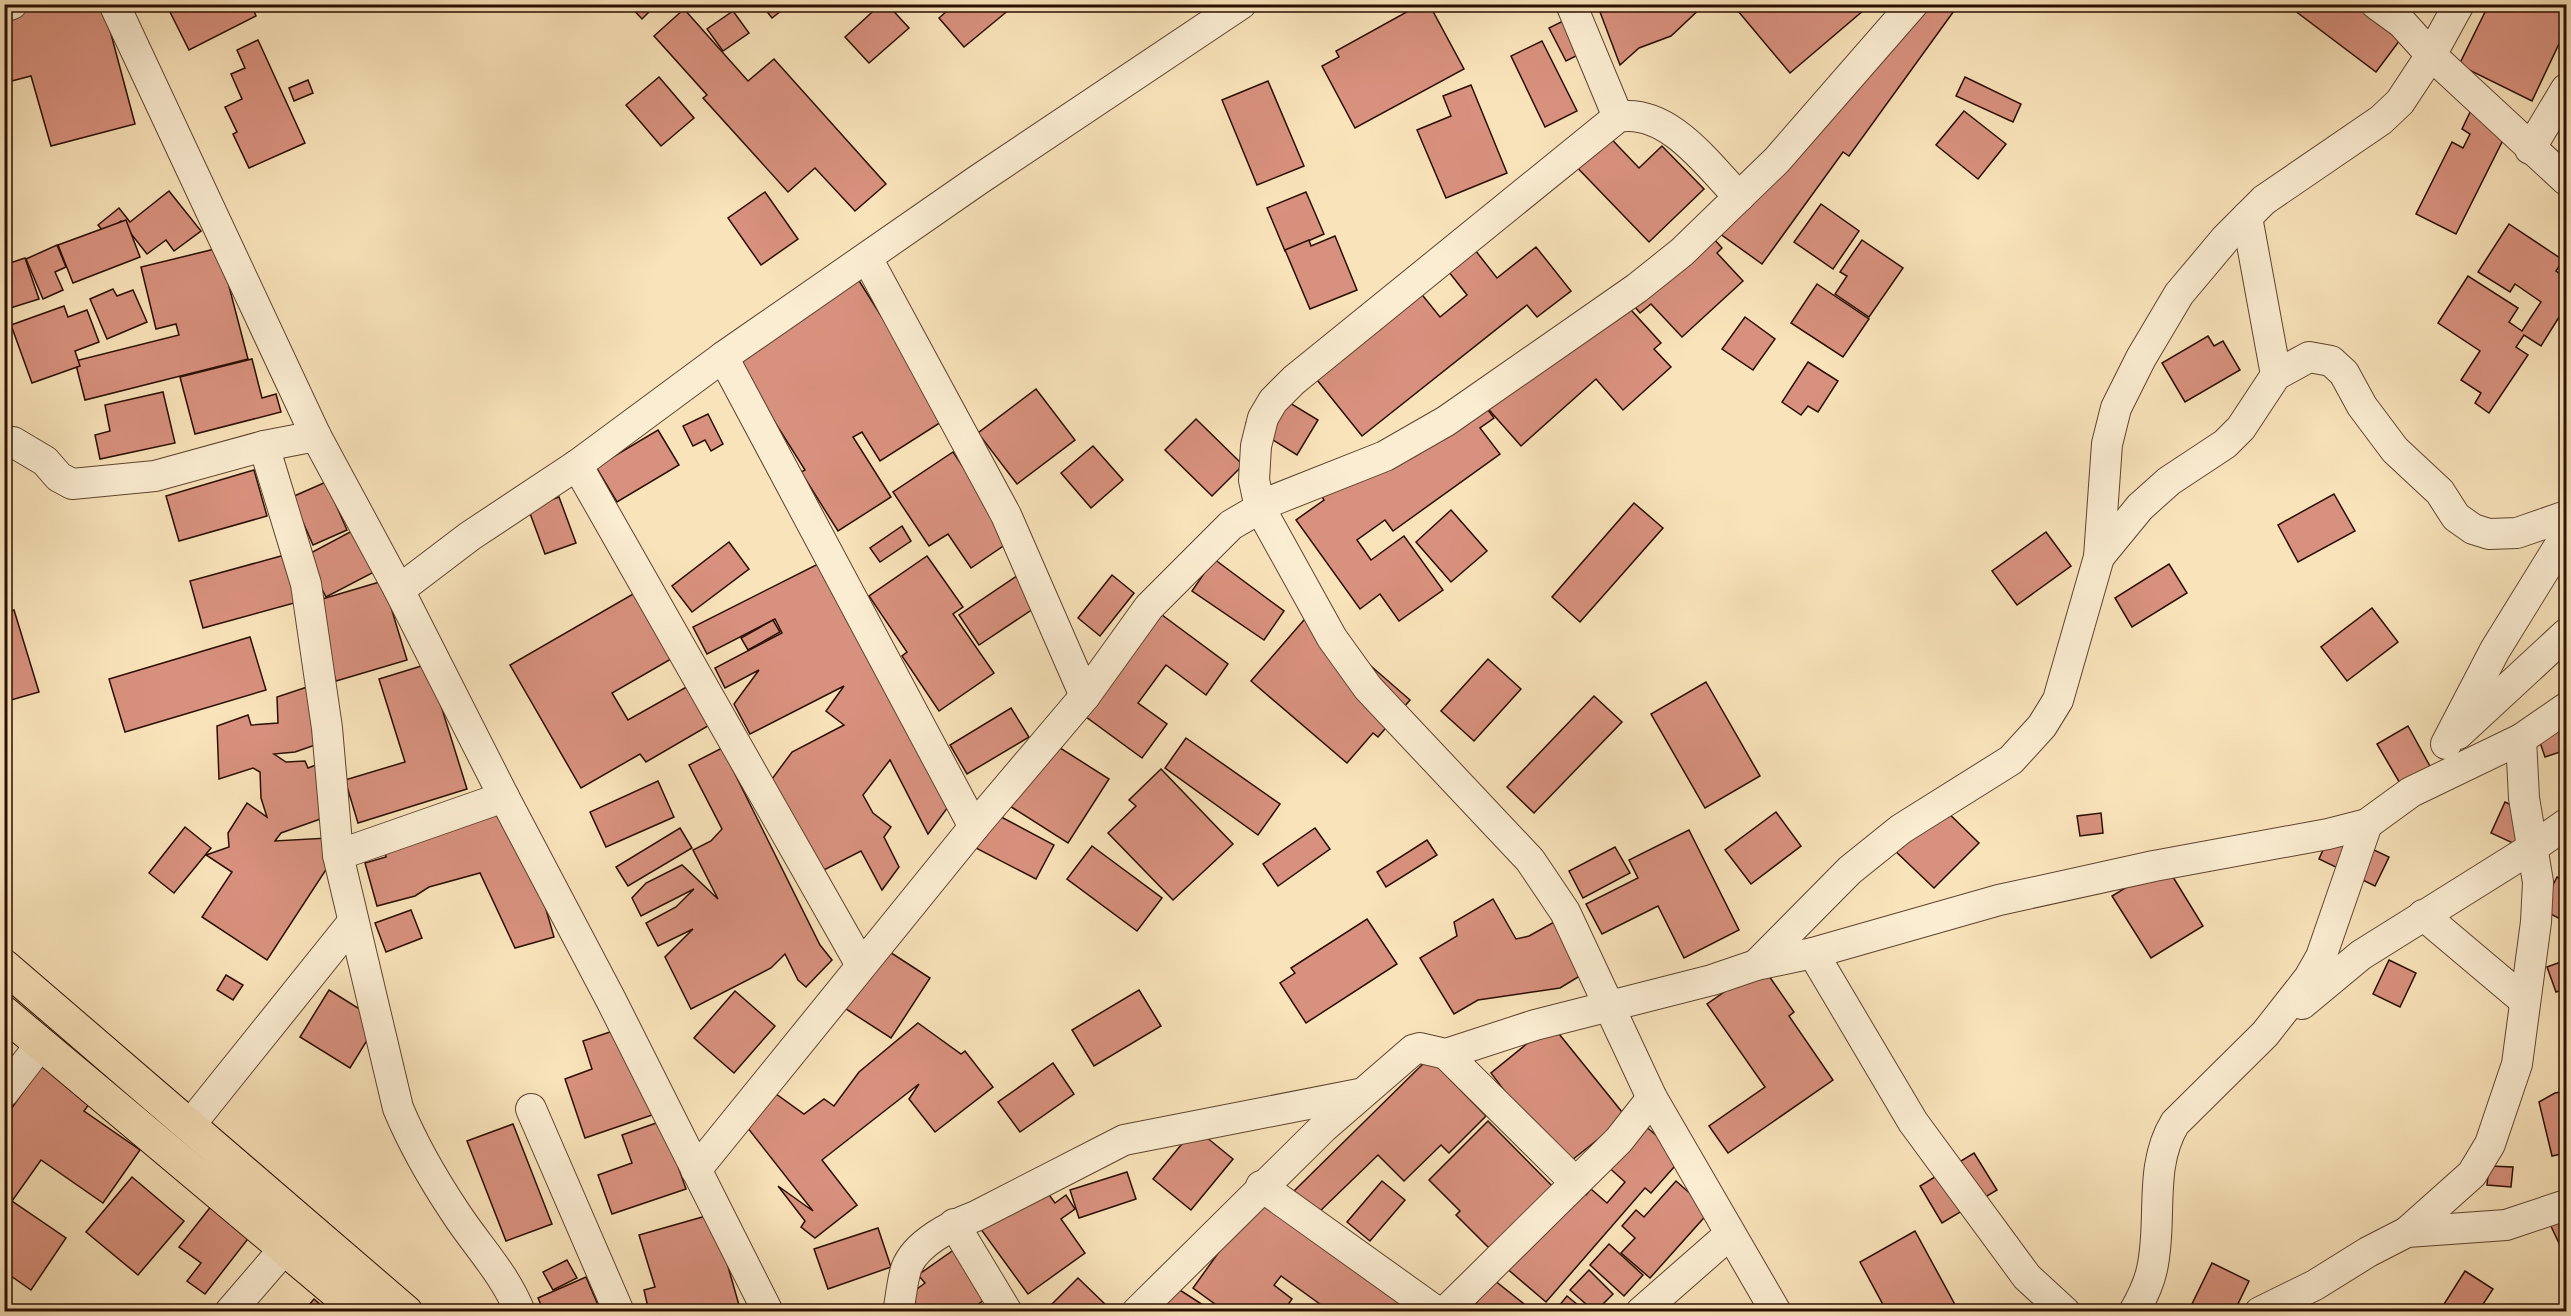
<svg xmlns="http://www.w3.org/2000/svg" width="2571" height="1316" viewBox="0 0 2571 1316" font-family="Alegreya,serif">
<style>
.building{fill:#d8917e;stroke:#2a0f00;stroke-width:1.5}
.lines{fill:none;stroke-linecap:round;stroke-linejoin:round}
.minor-casing{stroke:#5e442e;stroke-width:32}
.highway-casing{stroke:#2a0f00;stroke-width:35}
.minor{stroke:#fbedd2;stroke-width:30}
.highway{stroke:#f9e3ba;stroke-width:33}
</style>
<rect width="100%" height="100%" fill="#f9e3ba"/>
<filter id="stains"><feTurbulence type="fractalNoise" baseFrequency=".00333" numOctaves="4"/><feColorMatrix values="0 0 0 0 .2 0 0 0 0 .09 0 0 0 0 .02 0 0 0 .5 -.17"/></filter>
<radialGradient id="worn" r=".72"><stop offset=".6" stop-color="#630" stop-opacity="0"/><stop offset="1" stop-color="#630" stop-opacity=".3"/></radialGradient>
<g class="building">
<polygon points="35,4 103,4 135,124 51,146 31,76 4,83 4,13"/>
<polygon points="166,4 251,4 256,16 189,50"/>
<polygon points="628,4 657,4 642,19"/>
<polygon points="761,4 790,4 772,18"/>
<polygon points="881,4 887,4 909,28 869,63 845,37"/>
<polygon points="955,4 1006,4 1010,9 964,47 939,18"/>
<polygon points="1421,4 1429,4 1464,69 1355,128 1322,66 1339,57 1336,51"/>
<polygon points="1597,4 1705,4 1671,36 1639,48 1620,65"/>
<polygon points="1745,4 1871,4 1790,73 1738,11"/>
<polygon points="1897,4 1959,4 1849,156 1843,152 1762,264 1712,228"/>
<polygon points="2286,4 2379,4 2409,28 2376,72"/>
<polygon points="2489,4 2566,4 2566,29 2532,101 2459,65"/>
<polygon points="684,9 748,81 774,59 886,184 855,211 815,168 788,192 703,98 707,95 654,36"/>
<polygon points="733,11 749,33 723,51 707,29"/>
<polygon points="1581,12 1598,45 1566,61 1549,28"/>
<polygon points="258,40 305,143 249,168 233,134 237,132 225,107 242,99 231,74 245,68 237,50"/>
<polygon points="1542,41 1577,111 1545,127 1511,56"/>
<polygon points="659,77 694,118 661,146 626,105"/>
<polygon points="1965,77 2021,104 2013,122 1956,96"/>
<polygon points="308,80 313,93 294,101 289,88"/>
<polygon points="1268,81 1304,166 1257,185 1222,100"/>
<polygon points="1471,85 1507,173 1446,198 1417,130 1451,116 1443,96"/>
<polygon points="2473,106 2511,124 2456,234 2416,214 2452,142 2463,148 2470,134 2462,129"/>
<polygon points="1964,111 2006,144 1978,179 1936,145"/>
<polygon points="1599,126 1639,168 1662,146 1704,189 1649,242 1567,157"/>
<polygon points="169,191 201,231 174,251 166,240 147,254 121,221 105,233 98,225 119,208 130,222"/>
<polygon points="765,192 798,239 761,265 728,218"/>
<polygon points="1306,192 1324,234 1285,251 1267,208"/>
<polygon points="1821,204 1859,231 1833,269 1794,242"/>
<polygon points="126,220 140,257 73,283 58,245"/>
<polygon points="2509,224 2563,260 2556,271 2566,278 2566,306 2541,346 2524,335 2516,347 2528,355 2489,413 2475,403 2481,393 2461,380 2480,351 2438,323 2468,276 2518,308 2509,322 2522,331 2541,302 2515,284 2510,292 2478,272"/>
<polygon points="1706,230 1722,248 1717,253 1743,281 1682,337 1651,304 1640,313 1629,300"/>
<polygon points="1335,236 1357,290 1310,309 1285,250 1309,240 1311,246"/>
<polygon points="1862,240 1903,268 1869,317 1835,294 1847,276 1840,272"/>
<polygon points="1468,241 1497,278 1536,247 1571,291 1537,317 1527,305 1362,436 1301,360 1407,276 1440,317 1467,295 1441,262"/>
<polygon points="57,245 66,267 55,272 63,290 43,299 26,259"/>
<polygon points="219,248 248,359 85,400 75,361 179,335 176,324 156,329 141,267"/>
<polygon points="25,258 39,299 4,310 4,265"/>
<polygon points="851,268 946,419 880,461 862,432 853,437 891,497 838,531 801,472 805,470 727,346"/>
<polygon points="1817,284 1869,319 1843,357 1791,323"/>
<polygon points="113,289 117,296 133,290 147,322 107,339 90,299"/>
<polygon points="1612,289 1661,343 1654,349 1671,367 1623,410 1596,379 1521,446 1483,403"/>
<polygon points="64,306 68,317 87,310 99,342 75,351 80,366 32,383 11,325"/>
<polygon points="1745,317 1775,339 1753,370 1722,349"/>
<polygon points="2208,336 2214,346 2223,341 2240,370 2185,402 2162,363"/>
<polygon points="252,359 262,398 276,394 281,412 195,434 180,377"/>
<polygon points="1808,362 1838,381 1818,412 1808,406 1801,415 1782,402"/>
<polygon points="1471,387 1494,418 1480,428 1500,454 1393,531 1385,520 1357,540 1371,560 1404,536 1443,590 1399,621 1380,594 1360,609 1296,520 1324,500 1321,495"/>
<polygon points="1036,389 1075,440 1017,484 978,433"/>
<polygon points="1267,389 1318,420 1297,455 1246,423"/>
<polygon points="163,392 175,443 100,459 95,435 110,431 105,405"/>
<polygon points="708,414 723,444 711,451 705,440 693,446 683,426"/>
<polygon points="1196,419 1243,465 1212,496 1165,450"/>
<polygon points="658,430 679,465 617,502 596,467"/>
<polygon points="1093,446 1123,480 1091,508 1061,473"/>
<polygon points="953,452 1012,540 971,568 948,534 929,546 893,492"/>
<polygon points="254,470 267,516 179,541 166,496"/>
<polygon points="326,482 347,530 313,545 292,497"/>
<polygon points="2334,494 2355,531 2298,562 2278,525"/>
<polygon points="559,497 576,543 545,554 528,508"/>
<polygon points="1634,503 1663,528 1580,622 1552,597"/>
<polygon points="1451,510 1487,551 1451,582 1416,542"/>
<polygon points="902,526 911,541 880,562 870,548"/>
<polygon points="352,531 374,572 326,597 305,556"/>
<polygon points="2046,532 2071,566 2017,605 1992,571"/>
<polygon points="729,542 749,569 692,612 672,586"/>
<polygon points="292,553 305,600 203,628 190,581"/>
<polygon points="927,556 963,607 953,614 994,673 939,711 902,656 907,652 869,596"/>
<polygon points="1214,559 1284,611 1264,640 1192,591"/>
<polygon points="826,560 951,803 928,834 890,760 863,795 873,813 891,827 884,837 899,867 882,890 861,851 820,872 772,779 792,752 844,725 826,711 844,686 750,734 734,704 759,670 725,688 715,668 782,633 775,619 707,654 693,627"/>
<polygon points="2169,564 2187,593 2132,627 2115,598"/>
<polygon points="1021,573 1042,603 979,645 959,615"/>
<polygon points="1112,575 1134,593 1100,636 1078,618"/>
<polygon points="383,581 407,660 336,681 312,602"/>
<polygon points="640,590 678,655 612,693 628,720 690,685 713,723 646,762 640,754 581,788 510,665"/>
<polygon points="2372,608 2398,642 2347,681 2321,647"/>
<polygon points="1154,609 1228,664 1206,695 1166,665 1138,703 1167,724 1142,758 1078,711"/>
<polygon points="14,610 39,692 4,702 4,613"/>
<polygon points="1310,613 1410,700 1378,737 1373,733 1347,763 1251,681"/>
<polygon points="773,620 780,632 748,650 741,638"/>
<polygon points="250,637 266,690 125,732 109,679"/>
<polygon points="1488,659 1521,689 1474,741 1441,711"/>
<polygon points="428,664 467,789 358,823 345,780 405,762 379,679"/>
<polygon points="1706,682 1760,776 1705,808 1651,714"/>
<polygon points="310,686 318,744 295,752 274,754 286,762 305,761 308,768 326,761 329,816 281,833 275,841 328,838 329,865 267,960 202,917 232,872 206,855 229,847 228,833 247,803 267,817 261,798 260,772 253,768 219,779 217,726 248,715 251,725 278,723 277,697"/>
<polygon points="1594,696 1622,722 1534,813 1507,787"/>
<polygon points="2566,707 2566,750 2545,757 2532,719"/>
<polygon points="1011,708 1029,737 967,774 950,745"/>
<polygon points="2408,726 2431,768 2401,785 2377,744"/>
<polygon points="1186,738 1280,804 1258,835 1165,768"/>
<polygon points="1046,739 1109,779 1068,843 1005,803"/>
<polygon points="722,748 820,945 832,960 806,987 798,980 785,954 771,968 691,1009 665,957 693,929 658,946 646,923 676,907 694,889 641,916 632,898 646,883 682,865 718,899 693,850 711,841 722,829 689,765"/>
<polygon points="1161,769 1233,844 1173,900 1108,833 1136,806 1129,800"/>
<polygon points="658,781 674,817 606,847 590,812"/>
<polygon points="1937,802 1979,843 1934,888 1892,848"/>
<polygon points="2505,802 2557,827 2543,857 2491,833"/>
<polygon points="494,804 545,906 554,937 515,948 480,873 429,887 415,896 377,906 365,863 386,857 384,847"/>
<polygon points="988,810 1054,845 1036,879 970,845"/>
<polygon points="1776,812 1801,846 1751,884 1725,850"/>
<polygon points="2101,813 2103,833 2080,836 2077,816"/>
<polygon points="185,827 211,848 174,893 149,873"/>
<polygon points="680,828 692,848 628,886 616,867"/>
<polygon points="1315,828 1330,849 1278,886 1263,864"/>
<polygon points="1689,830 1739,930 1684,958 1658,906 1602,934 1586,904 1638,878 1629,860"/>
<polygon points="2332,830 2389,857 2375,886 2319,859"/>
<polygon points="1427,840 1437,855 1386,887 1377,872"/>
<polygon points="1092,846 1162,898 1137,931 1067,879"/>
<polygon points="1615,847 1630,873 1583,898 1569,871"/>
<polygon points="2165,864 2203,926 2151,958 2112,896"/>
<polygon points="2557,877 2566,882 2566,922 2541,909"/>
<polygon points="1493,899 1516,939 1529,936 1556,921 1586,976 1578,977 1560,988 1478,1000 1454,1014 1420,958 1457,936 1454,922"/>
<polygon points="411,910 422,938 386,952 375,923"/>
<polygon points="1367,919 1397,964 1306,1023 1280,983 1295,973 1291,968"/>
<polygon points="882,947 930,978 891,1038 843,1007"/>
<polygon points="2389,960 2416,973 2400,1007 2373,994"/>
<polygon points="2566,960 2566,989 2556,992 2547,967"/>
<polygon points="1762,966 1794,1012 1789,1016 1833,1080 1728,1153 1709,1126 1765,1087 1707,1004"/>
<polygon points="226,975 243,985 233,1000 217,990"/>
<polygon points="329,990 366,1013 362,1021 374,1029 350,1068 300,1037"/>
<polygon points="1139,990 1161,1026 1094,1066 1072,1030"/>
<polygon points="735,991 775,1026 734,1073 694,1038"/>
<polygon points="918,1023 961,1054 965,1051 993,1087 935,1132 909,1099 919,1084 827,1156 822,1160 857,1205 815,1238 801,1227 805,1221 778,1186 813,1211 736,1113 758,1081 804,1114 824,1099 834,1106 859,1072"/>
<polygon points="4,1024 18,1035 4,1051"/>
<polygon points="1551,1024 1626,1117 1562,1168 1491,1073"/>
<polygon points="622,1028 652,1115 585,1138 565,1079 592,1069 583,1041"/>
<polygon points="1429,1058 1486,1116 1449,1153 1441,1145 1404,1181 1378,1155 1317,1214 1294,1191"/>
<polygon points="1053,1063 1074,1094 1020,1132 998,1102"/>
<polygon points="42,1065 92,1100 84,1111 140,1150 103,1203 41,1160 12,1201 66,1238 31,1290 4,1271 4,1119"/>
<polygon points="2566,1091 2566,1153 2552,1156 2539,1102 2555,1093"/>
<polygon points="662,1121 686,1189 612,1214 598,1175 632,1163 622,1135"/>
<polygon points="1488,1121 1557,1191 1492,1251 1456,1215 1460,1211 1429,1180"/>
<polygon points="1642,1123 1682,1158 1651,1193 1645,1188 1546,1302 1505,1267 1575,1185 1586,1195 1591,1189 1607,1203 1625,1182 1605,1164"/>
<polygon points="513,1124 552,1224 506,1241 467,1141"/>
<polygon points="1195,1128 1233,1159 1191,1210 1153,1179"/>
<polygon points="1974,1153 1997,1190 1942,1223 1920,1186"/>
<polygon points="2489,1166 2513,1167 2511,1187 2487,1185"/>
<polygon points="1127,1172 1136,1199 1079,1218 1070,1190"/>
<polygon points="132,1177 184,1221 138,1275 86,1232"/>
<polygon points="1382,1181 1405,1200 1370,1241 1347,1222"/>
<polygon points="1676,1181 1710,1211 1650,1278 1621,1253 1635,1238 1622,1226 1636,1210 1644,1217"/>
<polygon points="1041,1184 1055,1203 1066,1195 1075,1209 1061,1219 1085,1253 1028,1294 980,1228"/>
<polygon points="2566,1190 2566,1258 2540,1203"/>
<polygon points="1260,1195 1420,1312 1331,1312 1281,1276 1274,1285 1292,1299 1283,1312 1226,1312 1193,1288"/>
<polygon points="212,1205 251,1235 205,1294 187,1281 201,1263 179,1247"/>
<polygon points="713,1214 741,1312 649,1312 644,1290 655,1287 639,1235"/>
<polygon points="878,1228 891,1267 828,1289 814,1249"/>
<polygon points="1915,1231 1959,1312 1887,1312 1860,1262"/>
<polygon points="1609,1244 1643,1275 1624,1296 1590,1265"/>
<polygon points="955,1249 989,1296 968,1312 921,1312 909,1295 925,1283 918,1275"/>
<polygon points="567,1260 577,1278 553,1290 543,1272"/>
<polygon points="2212,1263 2249,1281 2234,1312 2188,1312"/>
<polygon points="1589,1270 1613,1294 1595,1312 1570,1290"/>
<polygon points="2465,1271 2493,1289 2478,1312 2439,1312"/>
<polygon points="586,1277 601,1312 560,1312 560,1309 544,1312 538,1298"/>
<polygon points="1078,1278 1107,1306 1102,1312 1044,1312"/>
<polygon points="1494,1280 1524,1304 1518,1312 1469,1312"/>
<polygon points="1172,1285 1214,1312 1149,1312"/>
<polygon points="1567,1296 1578,1305 1586,1312 1554,1312"/>
<polygon points="314,1299 329,1312 303,1312"/>
</g>
<g class="lines">
<defs>
<g id="minor">
<polyline points="114,4 316,436 399,590 504,797 611,1000 768,1312"/>
<polyline points="1571,4 1618,117"/>
<polyline points="2376,4 2402,23 2431,55 2566,180"/>
<polyline points="4,7 12,4"/>
<polyline points="2530,149 2566,89"/>
<path d="M1739 197C1708 165 1668 108 1618 117L1294 380 1273 401 1263 418 1256 446 1254 480 1260 508 1332 638 1368 688 1530 860 1565 912 1652 1098 1776 1312"/>
<polyline points="2247,217 2276,375"/>
<polyline points="867,258 1006,515 1085,696"/>
<polyline points="723,357 974,827"/>
<polyline points="4,443 13,442 45,461 59,477 72,484 155,476 264,446 316,436"/>
<path d="M264 446 306 584 327 728 338 855 398 1108C413 1144 433 1179 455 1212 477 1246 505 1274 520 1312"/>
<polyline points="577,465 861,965"/>
<polyline points="2099,557 2140,507 2169,481 2225,444 2241,428 2276,375 2309,357 2331,361 2344,373 2362,406 2395,450 2440,492 2456,517 2473,529 2489,534 2517,533 2566,516"/>
<polyline points="399,590 470,536 577,465 723,357 978,180 1241,4"/>
<polyline points="2458,734 2566,634"/>
<polyline points="2446,744 2495,650 2566,535"/>
<polyline points="338,855 504,797"/>
<polyline points="2423,915 2525,1001"/>
<polyline points="1813,953 1913,1122 2027,1277 2065,1312"/>
<polyline points="1756,965 1850,870 1901,829 2011,760 2042,726 2058,700 2099,557 2107,444 2116,408 2141,358 2179,294 2226,238 2264,200 2381,120 2400,102 2431,55 2459,4"/>
<polyline points="2302,1004 2361,955 2532,848 2566,824"/>
<polyline points="1446,1054 1575,1182"/>
<polyline points="4,1092 41,1044"/>
<polyline points="531,1109 619,1312"/>
<polyline points="190,1125 353,922"/>
<polyline points="696,1170 974,827 1085,696 1149,607 1231,525 1274,500 1385,456 1446,421 1637,288 1682,252 1777,160 1913,4"/>
<polyline points="1261,1186 1437,1312"/>
<polyline points="954,1224 1007,1312"/>
<polyline points="2407,1232 2472,1174 2490,1144 2517,1064 2536,922 2538,882 2524,798 2521,739"/>
<polyline points="230,1312 285,1248"/>
<path d="M898 1312C901 1298 902 1282 906 1269 915 1243 952 1225 976 1216L1124 1140 1359 1094"/>
<polyline points="1137,1312 1323,1128 1413,1050 1420,1048 1446,1054 1535,1025 1712,980 1756,965 1813,953 1999,900 2154,866 2328,834 2367,824 2411,792 2521,739 2566,708"/>
<polyline points="1445,1312 1619,1140 1652,1098"/>
<polyline points="1641,1312 1730,1234"/>
<path d="M2134 1312C2142 1298 2149 1284 2152 1269 2163 1221 2148 1167 2175 1123L2265 1034 2309 978 2321 957 2367 824"/>
<polyline points="2260,1312 2315,1285 2368,1252 2407,1232 2506,1225 2566,1205"/>
</g>
<g id="highway">
<polyline points="4,966 406,1312"/>
<polyline points="4,1013 360,1312"/>
</g>
</defs>
<use href="#minor" class="minor-casing"/>
<use href="#highway" class="highway-casing"/>
<use href="#minor" class="minor"/>
<use href="#highway" class="highway"/>
</g>
<rect width="2571" height="1316" fill="none" stroke="#f9e3ba" stroke-width="24"/>
<rect x="6" y="6" width="2559" height="1304" fill="none" stroke="#2a0f00" stroke-width="3"/>
<rect x="12" y="12" width="2547" height="1292" fill="none" stroke="#2a0f00" stroke-width="1.5"/>
<rect width="100%" height="100%" filter="url(#stains)"/>
<rect width="100%" height="100%" fill="url(#worn)"/>
</svg>
